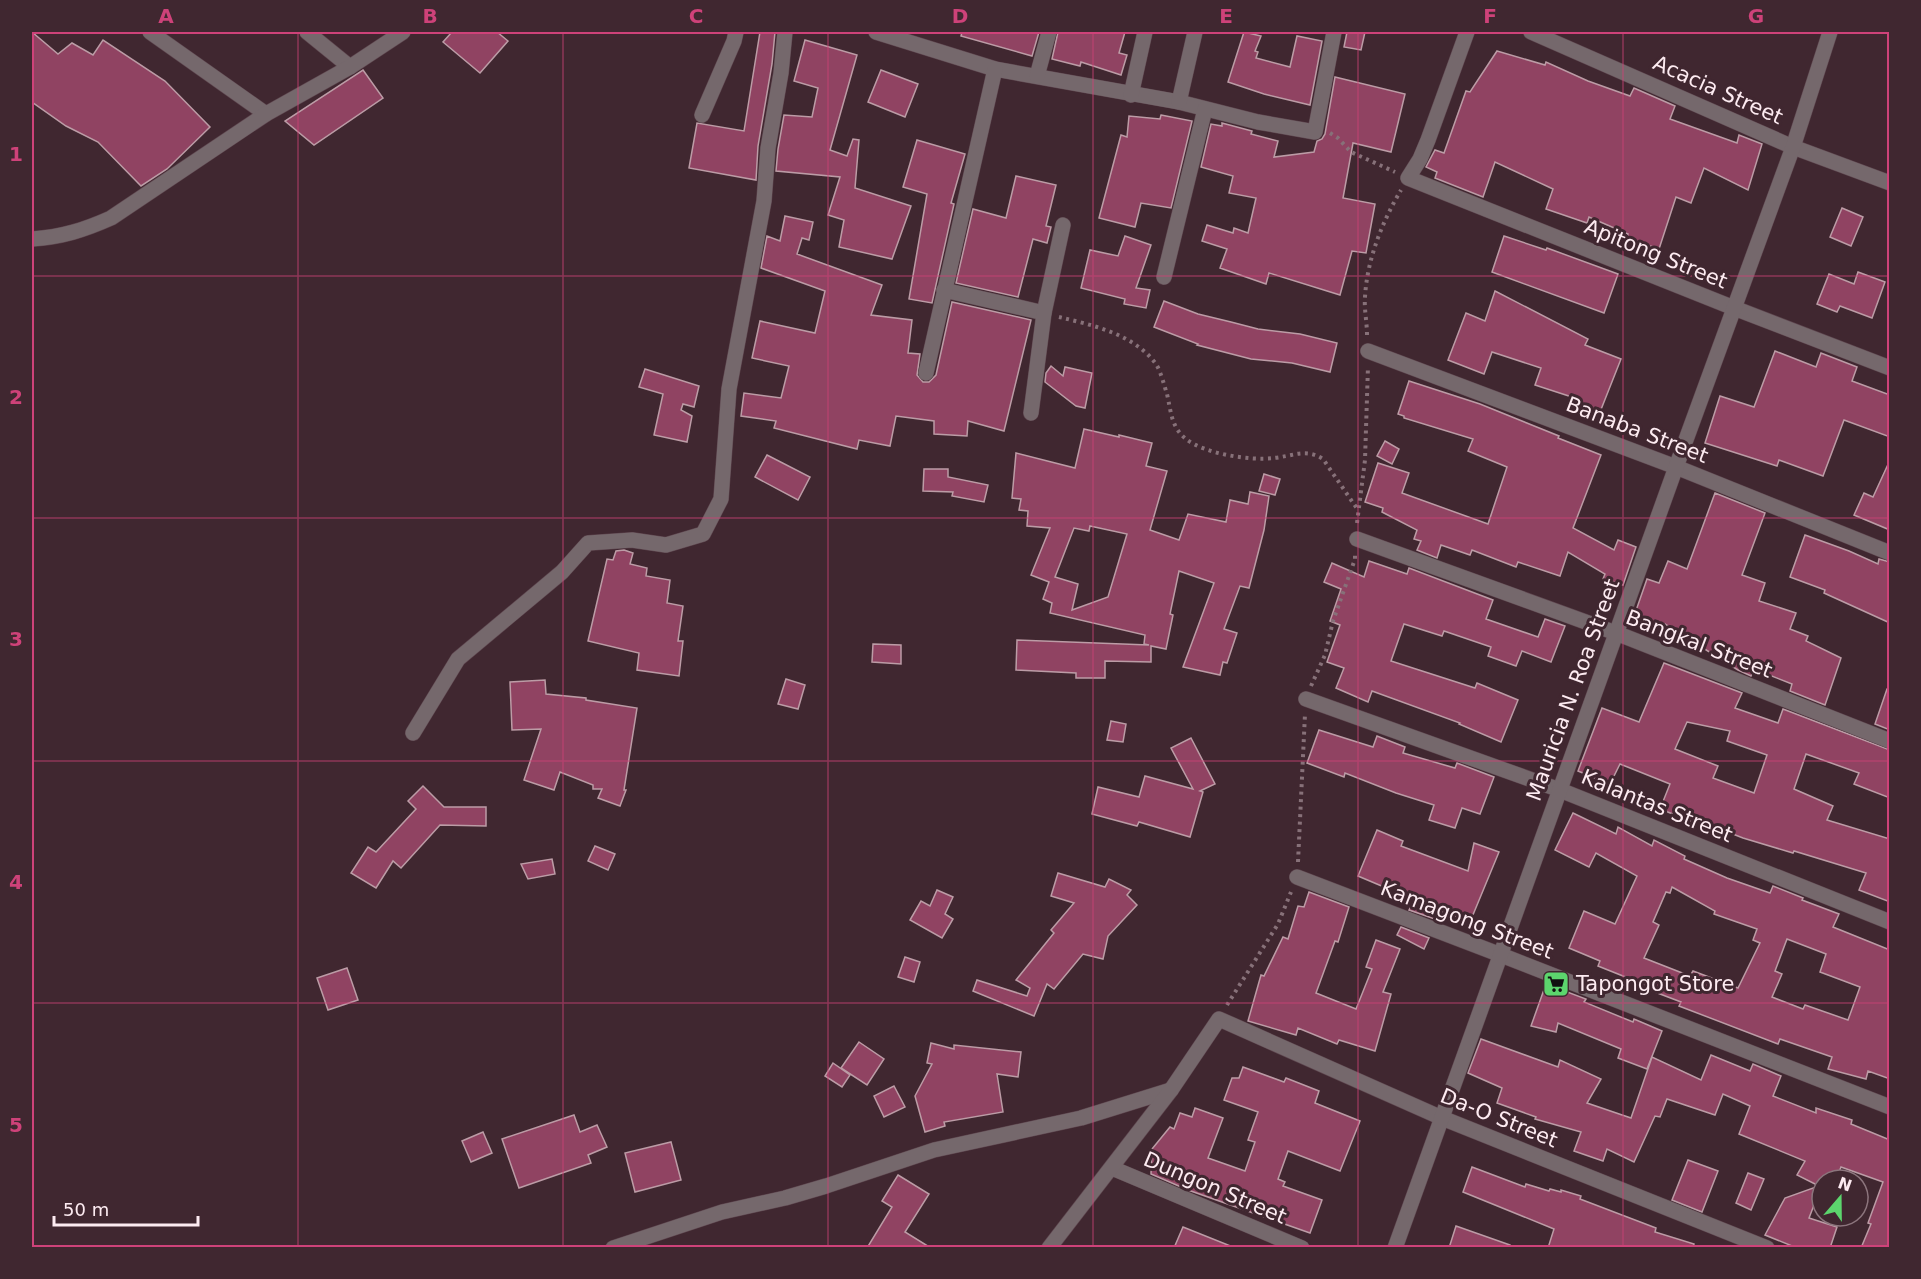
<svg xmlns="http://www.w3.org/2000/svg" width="1921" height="1279" viewBox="0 0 1921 1279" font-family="'DejaVu Sans',sans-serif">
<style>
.building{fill:#904362;stroke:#bc9ca6;stroke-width:1.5;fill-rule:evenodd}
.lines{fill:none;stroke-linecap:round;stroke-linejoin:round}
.minor-casing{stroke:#5e464f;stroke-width:16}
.path{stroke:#877179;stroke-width:4;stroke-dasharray:3 4.5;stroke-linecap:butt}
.minor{stroke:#75686c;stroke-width:15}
.grid{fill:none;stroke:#ce4279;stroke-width:1.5;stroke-opacity:0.55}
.labels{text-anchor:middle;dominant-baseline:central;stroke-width:6;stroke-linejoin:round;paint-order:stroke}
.street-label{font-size:21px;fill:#fdebf1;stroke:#402730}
.poi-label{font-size:21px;fill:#fdebf1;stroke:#402730;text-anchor:start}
.neatline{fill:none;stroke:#ce4279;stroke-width:2}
.grid-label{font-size:20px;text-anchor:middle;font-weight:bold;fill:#ce4279}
</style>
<rect width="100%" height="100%" fill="#402730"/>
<g class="building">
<polygon points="32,32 58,54 72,43 93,55 103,40 165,81 210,127 167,169 141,186 98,142 66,126 32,102"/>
<polygon points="452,32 497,32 508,41 480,73 443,42"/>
<polygon points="760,32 775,32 772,64 758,146 756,180 689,168 697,123 744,131"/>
<polygon points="962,32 1039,32 1032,56 961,36"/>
<polygon points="1058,32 1125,32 1119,53 1127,55 1121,75 1081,62 1080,66 1052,59"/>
<polygon points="1244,32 1261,36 1255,51 1258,52 1256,58 1290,67 1297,36 1322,41 1310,105 1264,94 1228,82"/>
<polygon points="1347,32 1365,32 1361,50 1344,47"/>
<polygon points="805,40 857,55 830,150 847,156 853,139 859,140 855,188 911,206 892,259 839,247 844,220 828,215 840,177 776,171 778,149 784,115 812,117 818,88 794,81"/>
<polygon points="1497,51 1545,65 1546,62 1588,81 1630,96 1634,88 1675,106 1670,119 1737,143 1739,135 1762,144 1748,190 1704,168 1691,203 1676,197 1659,249 1627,238 1628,234 1589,217 1587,223 1546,209 1553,189 1495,162 1483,197 1435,178 1437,172 1426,167 1435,150 1444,153 1466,91 1470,92"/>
<polygon points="363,70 383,98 314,145 285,121"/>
<polygon points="881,70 918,84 905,117 868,102"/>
<polygon points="1335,77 1405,94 1391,152 1353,143 1343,198 1375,204 1366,253 1352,251 1340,295 1269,273 1266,284 1220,268 1227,249 1202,241 1207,225 1233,233 1234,228 1248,233 1256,198 1229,193 1233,176 1201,167 1211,124 1222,126 1222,123 1252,131 1251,134 1278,141 1274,157 1314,152 1317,141 1322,139 1325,134"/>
<polygon points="1161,115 1192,121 1171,208 1141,203 1135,227 1099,218 1121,135 1127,137 1129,116 1160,119"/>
<polygon points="917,140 965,154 951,203 954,204 932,303 909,299 927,194 903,187"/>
<polygon points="1016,176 1056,185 1046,226 1051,227 1047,243 1033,239 1018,297 956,283 973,209 1006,218"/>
<polygon points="1842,208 1863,217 1851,246 1830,237"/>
<polygon points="785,216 813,222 809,240 802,238 797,254 882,285 871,315 912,320 908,353 920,354 917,375 923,382 929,382 936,375 952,302 1031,320 1004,431 968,421 967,436 934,434 934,421 896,416 890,446 859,440 857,449 774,428 776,421 741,416 744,393 781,398 789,366 752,358 760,321 815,333 825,291 761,268 767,236 780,241"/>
<polygon points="1125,236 1151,245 1136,288 1150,290 1146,308 1124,304 1125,299 1081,288 1090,250 1118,256"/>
<polygon points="1504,236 1546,250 1547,248 1618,274 1604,313 1492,272"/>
<polygon points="1858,272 1885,282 1872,318 1840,306 1837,312 1817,304 1829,274 1854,284"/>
<polygon points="1495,291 1588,339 1585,345 1621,359 1600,412 1576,403 1578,399 1535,385 1541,368 1492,352 1484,374 1448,360 1466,313 1485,321"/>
<polygon points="1164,301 1198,314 1231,322 1258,329 1300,334 1337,343 1330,372 1292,363 1251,359 1197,345 1198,344 1154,327"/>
<polygon points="1775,351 1816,367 1821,353 1857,367 1852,381 1890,395 1890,437 1844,420 1823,476 1779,460 1777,466 1705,443 1720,396 1754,407"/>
<polygon points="1051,366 1063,376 1065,367 1092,373 1085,408 1076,406 1045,382 1046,373"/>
<polygon points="645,369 699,386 694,407 683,404 681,410 692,416 687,442 654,435 663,394 639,387"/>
<polygon points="1409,381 1480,404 1559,436 1558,438 1601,455 1573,528 1614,550 1618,540 1636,547 1623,585 1603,579 1605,574 1568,552 1560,576 1518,562 1516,567 1472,550 1470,555 1441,545 1437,558 1417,550 1421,541 1414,539 1417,530 1382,512 1383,508 1365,502 1378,463 1409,473 1402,493 1488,524 1507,467 1468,451 1473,439 1404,418 1404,416 1398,414"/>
<path d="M1084 429 1119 437V435L1152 443 1146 466 1167 471 1150 530 1179 540 1188 514 1226 522 1230 500 1248 504 1250 492 1269 496 1264 530 1249 588 1240 586 1224 629 1237 633 1227 663 1223 662 1220 675 1183 667 1214 583 1179 571 1170 614 1173 615 1166 649 1151 646V662L1105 661V678H1076V673L1016 670 1017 640 1149 645 1144 644 1145 635 1050 613 1052 603 1043 599 1049 582 1031 575 1050 528 1027 526 1028 511 1019 510 1021 499 1012 498 1016 453 1075 468ZM1090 526 1127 534 1108 597 1072 610 1078 584 1055 577 1074 528 1089 531Z"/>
<polygon points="1385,441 1399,449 1392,464 1377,456"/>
<polygon points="767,455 810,477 798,500 755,477"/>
<polygon points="1890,460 1890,530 1854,515 1864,493 1873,497"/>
<polygon points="924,469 948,469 948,477 988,485 984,502 952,496 953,492 923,491"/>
<polygon points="1264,474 1280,479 1275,495 1259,491"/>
<polygon points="1715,493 1765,513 1742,575 1765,583 1759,601 1796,613 1790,629 1808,636 1806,641 1841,658 1825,705 1790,691 1792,684 1754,669 1751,676 1738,670 1665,624 1632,622 1647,579 1659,583 1668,561 1687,569"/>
<polygon points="1805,535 1849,551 1878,564 1879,559 1890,562 1890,623 1824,593 1825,590 1790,577"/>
<polygon points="624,550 633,553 630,564 647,568 646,576 670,580 667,603 683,606 678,641 683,641 679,676 637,670 639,653 588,641 607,559 613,560 616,551"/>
<polygon points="1369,561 1407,574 1409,568 1493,600 1486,619 1538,637 1545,619 1565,626 1551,662 1522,651 1516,666 1488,656 1491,647 1444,631 1442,636 1404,624 1391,661 1475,688 1477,683 1518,700 1501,742 1459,724 1460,723 1372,691 1368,702 1336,688 1344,668 1327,662 1340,625 1330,621 1341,589 1324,582 1332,563 1364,577"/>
<polygon points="873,644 901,645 901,664 872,662"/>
<path d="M1664 663 1742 693 1735 708 1778 723 1783 709 1890 750V798L1854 784 1859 773 1806 754 1794 789 1833 806 1827 820 1890 839V902L1859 890 1866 873 1794 851 1793 853 1743 838 1697 820 1696 823 1660 809 1670 784 1620 764 1610 784 1578 771 1602 708 1639 722ZM1687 722 1730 731 1727 741 1767 755 1754 793 1713 778 1718 766 1675 749Z"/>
<polygon points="786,679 805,685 798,709 778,704"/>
<polygon points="545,680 546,694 586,698 586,700 637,708 624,790 626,790 620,806 598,798 602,789 593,789 593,785 560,772 554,790 524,780 541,729 512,730 510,682"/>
<polygon points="1887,689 1890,689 1890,730 1875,724"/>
<polygon points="1111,721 1126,724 1123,742 1107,740"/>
<polygon points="1319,730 1373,747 1377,736 1405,747 1403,753 1455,768 1457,763 1494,777 1480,814 1462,808 1455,828 1429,820 1434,805 1396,793 1345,773 1344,777 1307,763"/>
<polygon points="1191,738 1215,784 1200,791 1203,792 1190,837 1139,822 1137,826 1092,814 1098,787 1139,797 1145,776 1193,789 1171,748"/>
<polygon points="423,786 444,807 486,807 486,826 440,825 401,868 393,861 376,888 351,873 368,847 376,852 416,809 408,801"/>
<path d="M1573 813 1616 834 1618 827 1652 846 1654 840 1685 856 1684 859 1727 878 1770 893 1773 886 1803 898 1802 900 1839 914 1833 927 1890 950V1079L1868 1071 1866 1079 1828 1069 1832 1057 1780 1039 1778 1044 1679 1006 1681 1002 1647 989 1648 986 1598 966 1600 961 1569 948 1584 911 1615 924 1637 876 1596 853 1589 867 1555 850ZM1672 887 1715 911 1714 914 1757 929 1753 940 1760 943 1738 988 1693 971 1690 976 1644 958 1659 925 1653 922 1666 892 1670 893ZM1787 939 1826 954 1820 972 1860 987 1848 1020 1805 1005 1803 1009 1772 997 1782 974 1775 971Z"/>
<polygon points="1377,830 1403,841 1401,846 1468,871 1474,843 1499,852 1470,922 1443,911 1438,920 1409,910 1416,896 1386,884 1384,887 1358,876"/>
<polygon points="595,846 615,854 608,870 588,861"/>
<polygon points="552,859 555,874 528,879 521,864"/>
<polygon points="1058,873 1105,887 1109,879 1131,890 1127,895 1137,905 1108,936 1103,959 1083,954 1054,989 1047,984 1034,1016 973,991 977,980 1027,996 1030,988 1016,980 1054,933 1051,930 1074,903 1051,896"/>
<polygon points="937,890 953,897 945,914 953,919 942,938 910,920 921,901 930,906"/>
<polygon points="1309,892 1349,907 1338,942 1335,941 1316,993 1356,1009 1372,969 1366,967 1376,940 1400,949 1383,992 1391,994 1375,1051 1339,1040 1337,1044 1298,1028 1296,1035 1248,1021 1261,975 1264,976 1283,937 1288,939 1298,906 1304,907"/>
<polygon points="1401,927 1429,938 1424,949 1397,935"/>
<polygon points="905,957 920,962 914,982 898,977"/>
<polygon points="347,968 358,1000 328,1010 317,978"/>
<polygon points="1546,984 1586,999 1584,1002 1633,1022 1634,1019 1662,1031 1647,1069 1618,1058 1621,1049 1558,1023 1556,1032 1531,1026"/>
<polygon points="1481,1039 1558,1067 1560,1060 1601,1079 1587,1103 1631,1118 1652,1057 1701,1080 1711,1055 1750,1071 1753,1064 1781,1076 1773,1096 1816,1113 1816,1108 1852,1120 1851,1124 1890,1140 1890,1248 1861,1248 1871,1224 1868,1223 1883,1182 1841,1167 1836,1180 1822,1180 1822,1188 1821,1187 1809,1218 1837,1227 1830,1248 1797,1248 1765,1235 1785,1198 1819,1186 1797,1175 1805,1161 1739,1134 1750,1106 1723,1094 1715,1115 1667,1099 1660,1117 1655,1116 1634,1162 1607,1149 1603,1161 1574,1151 1581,1132 1535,1119 1536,1117 1497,1103 1502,1088 1468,1073"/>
<polygon points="859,1042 884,1059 867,1085 841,1068"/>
<polygon points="931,1043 954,1049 954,1045 1021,1052 1018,1077 997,1074 1003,1112 944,1122 945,1126 925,1132 915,1096 932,1064 927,1063"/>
<polygon points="833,1063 850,1075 842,1087 825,1076"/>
<polygon points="1243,1067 1284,1082 1286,1078 1319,1091 1315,1103 1360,1121 1340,1171 1288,1151 1278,1179 1285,1182 1283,1186 1322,1200 1310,1233 1188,1190 1151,1174 1152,1149 1170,1127 1174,1129 1180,1113 1192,1117 1195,1108 1223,1118 1208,1158 1245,1171 1255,1142 1248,1140 1258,1112 1224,1100 1232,1078 1239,1078"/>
<polygon points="894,1086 905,1107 884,1117 874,1096"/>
<polygon points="574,1115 580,1132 597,1125 607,1147 588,1155 591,1163 519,1188 502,1139"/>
<polygon points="483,1132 492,1153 471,1162 462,1141"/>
<polygon points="671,1142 681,1180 635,1192 625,1153"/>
<polygon points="1688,1160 1718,1171 1702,1212 1672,1200"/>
<polygon points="1472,1167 1525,1187 1526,1184 1549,1191 1550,1189 1561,1192 1561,1190 1581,1196 1580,1199 1656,1228 1655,1232 1694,1244 1693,1248 1548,1248 1554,1229 1463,1192"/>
<polygon points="1748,1173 1764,1179 1751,1210 1736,1203"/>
<polygon points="898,1175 929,1194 905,1232 931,1248 867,1248 892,1207 882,1201"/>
<polygon points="1456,1226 1510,1245 1509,1248 1449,1248"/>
<polygon points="1183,1227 1233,1247 1233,1248 1174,1248"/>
</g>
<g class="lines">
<defs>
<g id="minor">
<polyline points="150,32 266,114"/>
<polyline points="307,32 350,67"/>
<polyline points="876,32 995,69 1179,102 1258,122 1315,132 1334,32"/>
<polyline points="1467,32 1428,140 1420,159 1408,178 1734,308 1890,368"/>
<polyline points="1531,32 1793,147 1890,183"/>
<polyline points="1037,76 1049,32"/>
<polyline points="1131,95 1145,32"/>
<polyline points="1179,102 1195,32"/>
<polyline points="702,115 734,41 736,32"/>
<path d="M32 239C62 237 84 230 111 218L266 114 350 67 403 32"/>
<polyline points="1164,277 1205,109"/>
<polyline points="944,290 1044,313"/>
<polyline points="1368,351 1676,467 1890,553"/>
<polyline points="926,373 995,69"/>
<polyline points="1031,413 1044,313 1063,225"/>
<polyline points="1357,539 1616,633 1890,741"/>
<polyline points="1306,699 1560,790 1890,922"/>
<polyline points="413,733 458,659 562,572 588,543 632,540 666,545 703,534 721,499 729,389 764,201 768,148 781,73 785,32"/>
<polyline points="1297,877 1501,955 1890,1107"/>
<polyline points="1112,1168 1302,1248"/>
<polyline points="613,1248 722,1212 785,1198 826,1186 934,1150 1081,1118 1171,1090"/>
<polyline points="1049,1248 1171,1090 1219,1019 1442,1118 1767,1248"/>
<polyline points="1395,1248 1676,467 1793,147 1830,32"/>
</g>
</defs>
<use href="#minor" class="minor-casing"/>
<g class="path">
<polyline points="1330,133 1338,138 1351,152 1395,172"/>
<path d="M1059 317C1092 325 1134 334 1156 364 1161 372 1164 385 1167 394 1171 411 1171 427 1186 439 1205 454 1251 461 1274 458 1293 456 1306 448 1323 459L1358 510"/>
<path d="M1367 335C1367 322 1364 309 1365 297 1367 260 1382 222 1401 190"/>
<polyline points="1357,523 1365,460 1368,366"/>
<polyline points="1311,686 1325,655 1333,621 1355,559 1355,554"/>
<polyline points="1298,862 1305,714"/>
<polyline points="1227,1005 1278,924 1291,892"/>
</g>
<use href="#minor" class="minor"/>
</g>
<path class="grid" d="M298 32V1248M563 32V1248M828 32V1248M1093 32V1248M1358 32V1248M1623 32V1248M32 276H1890M32 518H1890M32 761H1890M32 1003H1890"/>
<defs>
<symbol id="supermarket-square" viewBox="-11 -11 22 22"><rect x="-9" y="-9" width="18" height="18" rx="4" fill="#5cd56d" stroke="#402730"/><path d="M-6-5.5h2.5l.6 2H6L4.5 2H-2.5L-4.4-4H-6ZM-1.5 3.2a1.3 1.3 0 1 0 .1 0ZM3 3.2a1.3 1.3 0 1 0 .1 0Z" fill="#111"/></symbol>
</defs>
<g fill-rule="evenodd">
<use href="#supermarket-square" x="1541" y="969" width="30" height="30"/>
</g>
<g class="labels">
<g class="street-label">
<text transform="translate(1718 90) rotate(24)">Acacia Street</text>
<text transform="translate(1656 254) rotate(22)">Apitong Street</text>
<text transform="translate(1637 430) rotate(21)">Banaba Street</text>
<text transform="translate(1699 644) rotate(21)">Bangkal Street</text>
<text transform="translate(1573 690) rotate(-70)">Mauricia N. Roa Street</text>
<text transform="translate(1657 806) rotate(22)">Kalantas Street</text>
<text transform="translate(1467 920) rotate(21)">Kamagong Street</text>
<text transform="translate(1499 1118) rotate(22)">Da-O Street</text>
<text transform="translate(1215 1188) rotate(23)">Dungon Street</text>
</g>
<g class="poi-label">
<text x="1576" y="984">Tapongot Store</text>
</g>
</g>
<rect width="1921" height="1279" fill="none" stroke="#402730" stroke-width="66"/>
<g transform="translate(1840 1198) rotate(20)"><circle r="28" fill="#402730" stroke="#8c757d" stroke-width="1.5"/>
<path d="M0-4.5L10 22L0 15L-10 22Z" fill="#5cd56d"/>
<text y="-9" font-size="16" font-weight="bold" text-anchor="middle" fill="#fdebf1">N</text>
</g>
<path d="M54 1216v9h144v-9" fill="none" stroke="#fdebf1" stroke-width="3"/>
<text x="63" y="1216" font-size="18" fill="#fdebf1" stroke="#402730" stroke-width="4.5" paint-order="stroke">50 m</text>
<rect x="33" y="33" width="1855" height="1213" class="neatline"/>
<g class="grid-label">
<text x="166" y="23">A</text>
<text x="430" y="23">B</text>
<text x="696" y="23">C</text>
<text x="960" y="23">D</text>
<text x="1226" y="23">E</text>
<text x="1490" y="23">F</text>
<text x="1756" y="23">G</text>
<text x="16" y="161">1</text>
<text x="16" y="404">2</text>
<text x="16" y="646">3</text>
<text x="16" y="889">4</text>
<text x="16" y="1132">5</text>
</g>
</svg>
